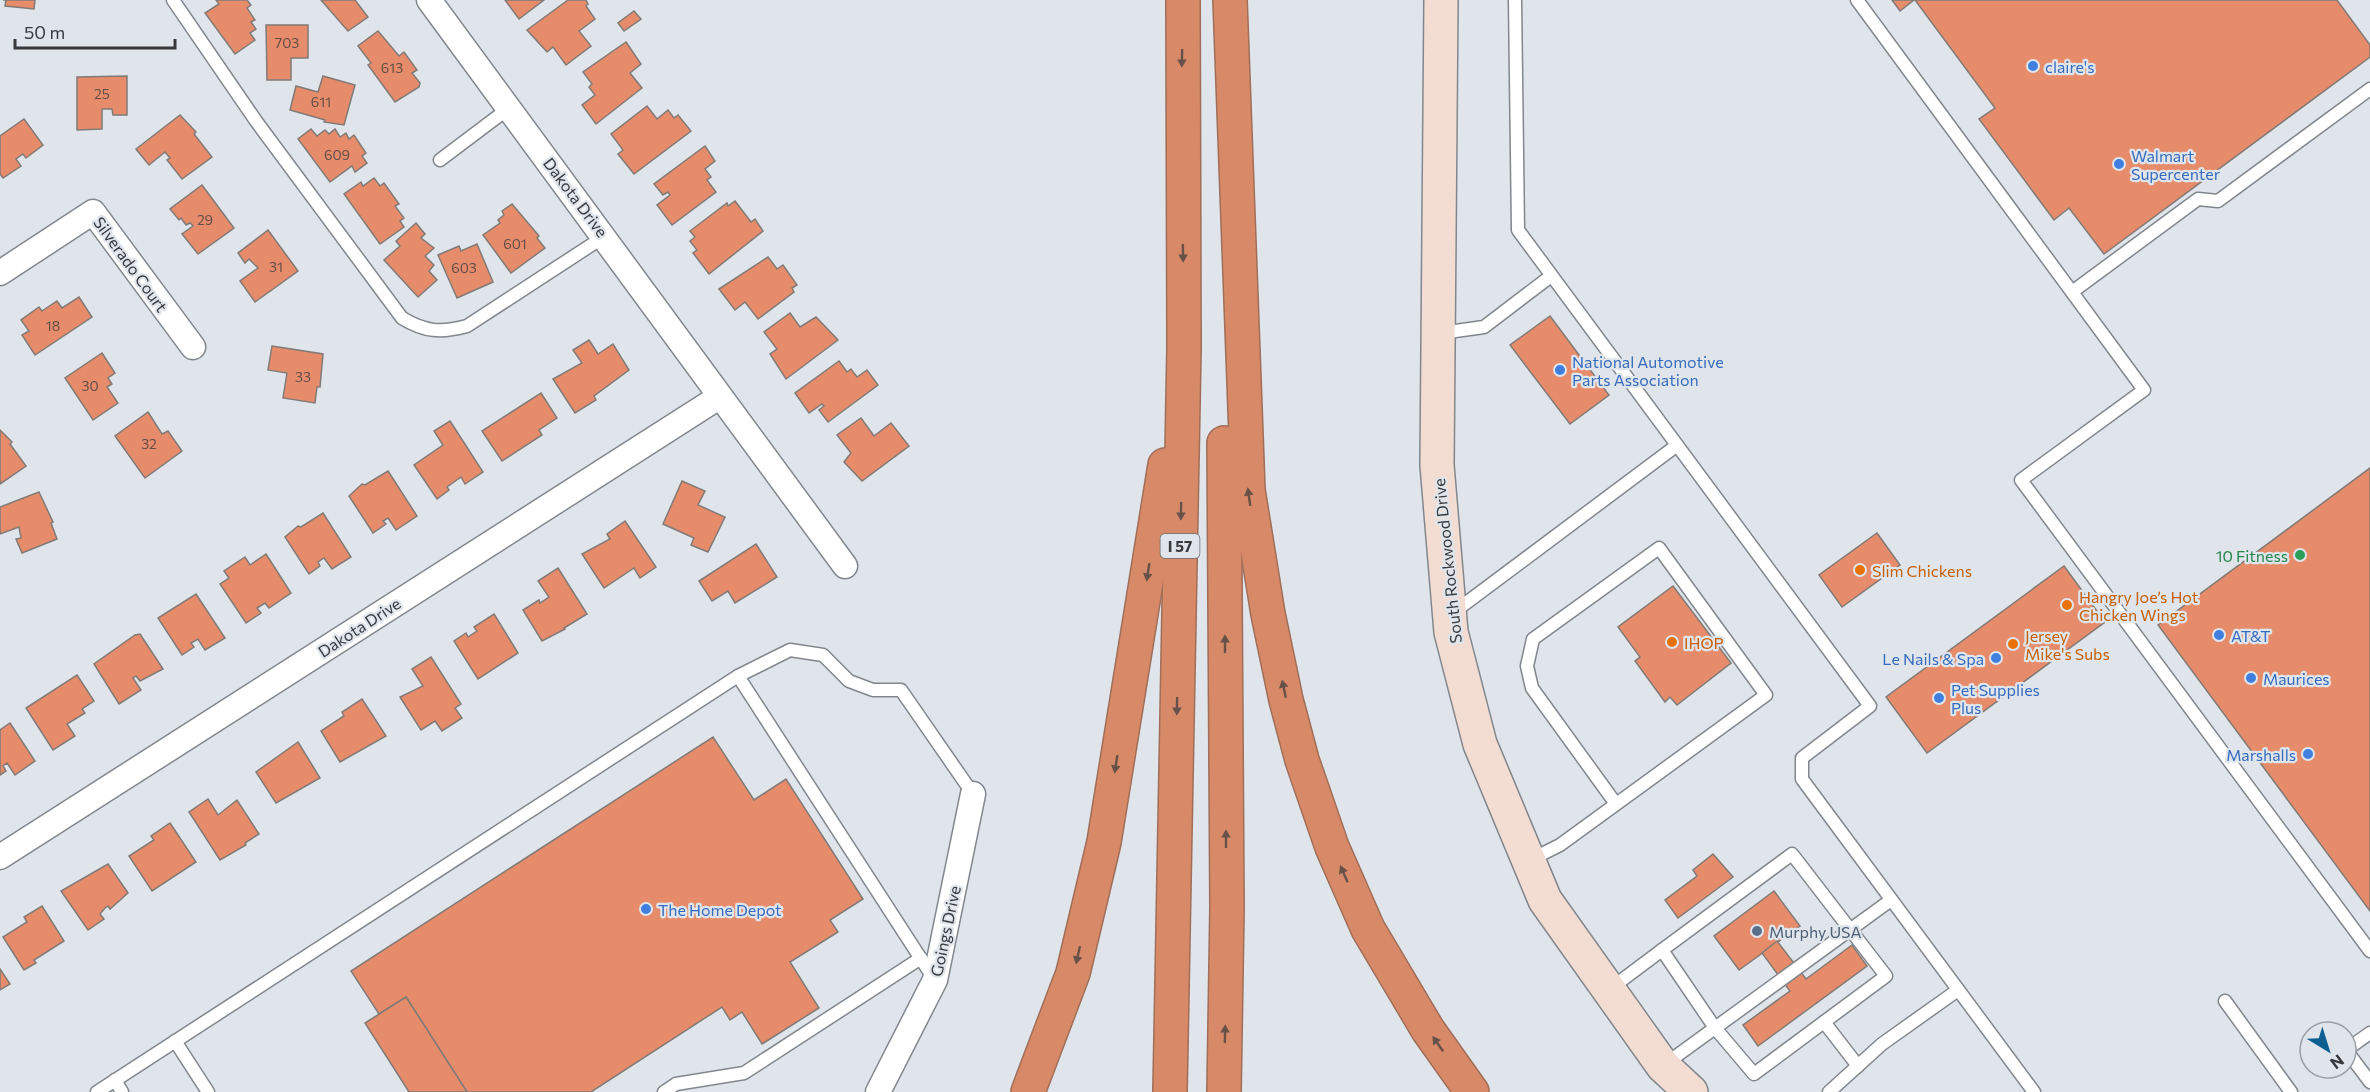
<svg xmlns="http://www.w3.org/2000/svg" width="2370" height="1092" viewBox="0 0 2370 1092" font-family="Commissioner,sans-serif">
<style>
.building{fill:#e68c6b;stroke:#827a77;stroke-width:1.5}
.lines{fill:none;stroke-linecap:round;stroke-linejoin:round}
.lane-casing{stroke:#82878d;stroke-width:15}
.street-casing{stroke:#82878d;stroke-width:27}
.secondary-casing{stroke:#82878d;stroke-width:36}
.highway-casing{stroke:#a06e59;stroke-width:36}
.lane{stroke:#fff;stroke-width:12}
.street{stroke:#fff;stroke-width:24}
.secondary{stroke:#f3dcd2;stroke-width:33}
.highway{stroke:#d88a68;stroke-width:33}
.oneway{fill:#675149}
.shop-dot{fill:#3f7fe0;stroke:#dfe5eb;stroke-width:2}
.leisure-dot{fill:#2e9e5b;stroke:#dfe5eb;stroke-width:2}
.food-dot{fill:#e8710a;stroke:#dfe5eb;stroke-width:2}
.service-dot{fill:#5c6f8a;stroke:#dfe5eb;stroke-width:2}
.labels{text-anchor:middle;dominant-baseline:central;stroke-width:4.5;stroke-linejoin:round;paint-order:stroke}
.number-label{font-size:14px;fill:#634e48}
.shield{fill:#dfe5eb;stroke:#696d70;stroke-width:1.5}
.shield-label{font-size:15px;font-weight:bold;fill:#37393c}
.shop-label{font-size:16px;fill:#366cbe;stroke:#dfe5eb;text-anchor:start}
.street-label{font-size:16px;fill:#37393c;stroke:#dfe5eb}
.leisure-label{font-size:16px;fill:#27864d;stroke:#dfe5eb;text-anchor:end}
.food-label{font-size:16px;fill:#c56008;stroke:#dfe5eb;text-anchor:start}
.service-label{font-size:16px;fill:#4e5e75;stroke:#dfe5eb;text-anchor:start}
</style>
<rect width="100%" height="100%" fill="#dfe5eb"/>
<g class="building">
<polygon points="3,0 35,0 34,9 5,6 6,0"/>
<polygon points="216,0 247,0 251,5 247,8 255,20 251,22 256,29 250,33 255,40 235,54 205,13 219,4"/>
<polygon points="321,0 355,0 368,17 348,31"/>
<polygon points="505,0 544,0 519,19"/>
<polygon points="568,0 586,0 588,4 586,6 595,19 579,31 591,46 566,65 553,47 547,52 527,30"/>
<polygon points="1892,0 1914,0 1900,11"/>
<polygon points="1915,0 2337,0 2370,45 2370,57 2104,254 2069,208 2054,220 1979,119 1995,108"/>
<polygon points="634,11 641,19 624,31 618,23"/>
<polygon points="266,25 308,25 308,58 291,58 291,80 267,80"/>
<polygon points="378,31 399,56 404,52 417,70 412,73 420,83 419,87 395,102 368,65 371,63 358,46"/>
<polygon points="626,42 641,64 630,73 642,88 596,124 582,105 595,95 589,87 592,84 583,72"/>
<polygon points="127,76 127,115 113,115 112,109 102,109 102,129 77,130 77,77"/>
<polygon points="323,76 355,85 344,125 324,122 325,120 290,110 296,86 318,92"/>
<polygon points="647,106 657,119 668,110 674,118 678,115 691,131 634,174 618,154 623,150 611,134"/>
<polygon points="180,115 196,132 194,134 212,157 182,179 167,160 170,158 165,152 149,165 136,149"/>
<polygon points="24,119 43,145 26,158 23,154 16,159 21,166 3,178 0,174 0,136"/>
<polygon points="311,129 317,136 325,130 329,134 335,129 340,137 346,133 349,139 354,135 366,153 362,156 367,163 355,172 352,166 330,182 298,139"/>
<polygon points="705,146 715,161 705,169 711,177 707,180 716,192 672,225 657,205 670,195 668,192 663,195 654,184"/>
<polygon points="374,178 380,186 384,183 399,204 395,206 404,218 400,221 404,227 380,244 344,194 361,182 363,186"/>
<polygon points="202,185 234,228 198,254 182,234 193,226 190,223 186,225 181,218 179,220 170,209"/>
<polygon points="735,201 751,222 755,219 763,231 709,274 693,253 697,250 690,241 695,237 690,231 727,203 728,206"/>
<polygon points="512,204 539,236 537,238 545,248 511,273 483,235 500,223 498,220 504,215 502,211"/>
<polygon points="416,223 425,234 421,238 434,248 425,256 434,265 429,271 437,280 418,297 384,260 400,246 396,241"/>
<polygon points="268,230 298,271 255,302 240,281 258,268 249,259 245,263 238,253"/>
<polygon points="477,244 493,282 457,298 438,255 459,246 461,251"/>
<polygon points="768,257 777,269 783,265 797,285 792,288 794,292 758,319 745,302 735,310 719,289"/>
<polygon points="79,297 92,317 35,355 22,335 29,331 21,320 39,307 42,311 57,301 62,308"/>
<polygon points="790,313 800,327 816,317 838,340 786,379 770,354 777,349 764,332"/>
<polygon points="1550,316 1609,395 1570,424 1510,345"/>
<polygon points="589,340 598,354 613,344 629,370 594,396 596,400 575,413 553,379 582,363 573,350"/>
<polygon points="272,346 323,354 320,387 317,387 315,403 283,398 287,373 268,370"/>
<polygon points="102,353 115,373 108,378 112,384 107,387 118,403 93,420 65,378"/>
<polygon points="839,361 847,372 851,369 857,377 867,370 878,385 828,422 819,410 824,406 822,404 809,413 795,393"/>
<polygon points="541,393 557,418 539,430 542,435 502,461 482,431"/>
<polygon points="148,412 162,434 168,431 182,451 145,478 115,436"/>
<polygon points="861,418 874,436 891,423 909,446 862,481 844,462 851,453 837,435"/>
<polygon points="450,421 483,472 465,484 461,477 447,487 449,490 437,499 414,465 443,445 434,431"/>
<polygon points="0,430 12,442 10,444 26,466 0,484"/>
<polygon points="2370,468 2370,911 2158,625"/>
<polygon points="388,471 417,516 396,530 388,518 383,521 386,524 373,533 349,496 362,484 365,485"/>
<polygon points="682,481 705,491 698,505 725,517 708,552 691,545 694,538 663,524"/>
<polygon points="39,492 53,522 51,523 57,539 22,553 16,539 21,538 19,527 0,534 0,507"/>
<polygon points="323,513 351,557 332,569 324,558 318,562 320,566 309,574 285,537 298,526 301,527"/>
<polygon points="625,521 656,567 640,578 634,568 604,588 582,554 610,539 607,534"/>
<polygon points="1877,533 1900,565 1842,607 1819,575"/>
<polygon points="756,544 777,577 735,603 728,591 712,601 699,581"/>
<polygon points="266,554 291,593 269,608 265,603 257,608 261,613 246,623 220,584 229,578 224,571 245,557 250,565"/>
<polygon points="2064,566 2105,622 1927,753 1886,697"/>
<polygon points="558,568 587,614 564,628 565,629 542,641 523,610 539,600 540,603 549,597 538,581"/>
<polygon points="1673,586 1731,663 1677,705 1670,697 1665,702 1635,661 1640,657 1618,627"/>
<polygon points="196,594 225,638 205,650 198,639 191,643 194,647 182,655 158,618"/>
<polygon points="494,614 518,653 478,679 454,641 466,633 468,637 477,631 474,627"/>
<polygon points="140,634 163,669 140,681 136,676 133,678 141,690 119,704 94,664 135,635"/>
<polygon points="431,657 461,704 455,708 462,718 442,731 435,721 421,730 400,697 423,686 412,669"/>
<polygon points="77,675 94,701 82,709 85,713 67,724 75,736 53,750 26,708"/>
<polygon points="362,699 386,736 340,762 321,731 344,716 342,712"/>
<polygon points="10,723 35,761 15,775 7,763 3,766 6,771 0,775 0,730"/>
<polygon points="713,737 754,800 786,779 863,899 830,920 838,932 790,962 819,1008 762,1044 742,1012 730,1020 722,1007 591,1092 467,1092 406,997 379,1014 351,971"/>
<polygon points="298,742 320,778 276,803 256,772"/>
<polygon points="208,799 218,815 237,800 259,834 245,843 246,845 220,860 189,812"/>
<polygon points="170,823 196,862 152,891 129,856 154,840 151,836"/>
<polygon points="1713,854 1733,877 1678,918 1665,900 1697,876 1693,870"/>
<polygon points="108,864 128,893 110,909 108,906 105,908 100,914 104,919 88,930 61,891"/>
<polygon points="1774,891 1800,926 1739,970 1714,936"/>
<polygon points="42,906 64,941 34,960 36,963 24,970 3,937 27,922 24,917"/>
<polygon points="1777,941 1806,979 1852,945 1867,966 1758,1046 1743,1025 1790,991 1762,953"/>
<polygon points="0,969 10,984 0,990"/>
<polygon points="406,997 467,1092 409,1092 365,1023"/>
</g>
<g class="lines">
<defs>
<g id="lane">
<path d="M173 0 256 121 402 318C425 332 441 333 467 326L605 236"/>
<polyline points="1515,0 1518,230 1870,706 1802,758 1802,779 2034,1092"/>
<polyline points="1857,0 2144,390 2021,480 2370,951"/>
<polyline points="440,160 509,108"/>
<polyline points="2072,292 2198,199 2218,201 2370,89"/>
<polyline points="1441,333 1484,327 1551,276"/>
<polyline points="1454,612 1676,446"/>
<polyline points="738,676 790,650 823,655 849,681 873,690 901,690 973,794"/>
<polyline points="1530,860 1560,845 1766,695 1659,548 1533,639 1527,666 1532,688 1616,804"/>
<polyline points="1662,950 1792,854 1886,976 1824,1022"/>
<polyline points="1610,989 1662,950 1715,1028 1754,1074 1824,1022 1858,1066"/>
<polyline points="2225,1001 2291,1092"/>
<polyline points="2370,1033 2346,1050 2370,1082"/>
<polyline points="175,1041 208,1092"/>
<polyline points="1664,1065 1891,900"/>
<polyline points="115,1080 122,1092"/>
<polyline points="97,1092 738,676 934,979"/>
<polyline points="664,1092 676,1084 744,1073 921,958"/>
<polyline points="1829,1092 1882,1044 1958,990"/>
</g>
<g id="street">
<polyline points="429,0 845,566"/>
<polyline points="0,273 93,212 193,347"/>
<polyline points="0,857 719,397"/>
<polyline points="878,1092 935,980 973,794"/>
</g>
<polyline id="secondary" points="1441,0 1437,465 1451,632 1480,744 1545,900 1663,1066 1691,1092"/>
<g id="highway">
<polyline points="1230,0 1248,490 1268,614 1286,700 1302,760 1332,847 1368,929 1428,1030 1472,1092"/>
<polyline points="1224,443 1227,907 1224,1092"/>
<polyline points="1028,1092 1073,973 1104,842 1165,465"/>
<polyline points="1170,1092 1184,348 1183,0"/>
</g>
</defs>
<use href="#lane" class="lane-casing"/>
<use href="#street" class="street-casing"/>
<use href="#secondary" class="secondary-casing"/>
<use href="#highway" class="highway-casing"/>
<use href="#lane" class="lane"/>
<use href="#street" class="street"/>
<use href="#secondary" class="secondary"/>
<use href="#highway" class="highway"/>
</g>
<defs><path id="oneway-solid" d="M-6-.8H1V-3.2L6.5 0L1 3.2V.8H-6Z" transform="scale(1.5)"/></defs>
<g class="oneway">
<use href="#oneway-solid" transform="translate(1182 58) rotate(91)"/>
<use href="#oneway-solid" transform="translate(1183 253) rotate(89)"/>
<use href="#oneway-solid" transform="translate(1249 497) rotate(-98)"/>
<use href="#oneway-solid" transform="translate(1181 511) rotate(91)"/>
<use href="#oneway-solid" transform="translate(1148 572) rotate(99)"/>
<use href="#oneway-solid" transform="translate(1225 644) rotate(-90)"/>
<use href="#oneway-solid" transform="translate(1284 689) rotate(-102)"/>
<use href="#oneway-solid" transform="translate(1177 706) rotate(91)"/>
<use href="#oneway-solid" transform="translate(1116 764) rotate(99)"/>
<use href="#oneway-solid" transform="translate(1226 839) rotate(-90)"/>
<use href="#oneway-solid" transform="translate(1344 874) rotate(-114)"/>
<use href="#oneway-solid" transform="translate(1078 955) rotate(103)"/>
<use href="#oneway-solid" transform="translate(1225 1034) rotate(-89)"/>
<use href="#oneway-solid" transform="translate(1438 1044) rotate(-125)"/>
</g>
<g class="shop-dot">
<circle cx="2033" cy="66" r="6"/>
<circle cx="2119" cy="164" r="6"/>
<circle cx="1560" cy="370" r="6"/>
<circle cx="2219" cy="635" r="6"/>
<circle cx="1996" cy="658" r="6"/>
<circle cx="2251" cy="678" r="6"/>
<circle cx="1939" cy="698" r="6"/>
<circle cx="2308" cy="754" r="6"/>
<circle cx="646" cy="909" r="6"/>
</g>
<circle class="leisure-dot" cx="2300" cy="555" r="6"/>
<g class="food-dot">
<circle cx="1860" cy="570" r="6"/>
<circle cx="2067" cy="605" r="6"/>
<circle cx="1672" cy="642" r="6"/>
<circle cx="2013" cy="644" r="6"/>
</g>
<circle class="service-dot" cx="1757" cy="931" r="6"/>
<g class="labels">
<g class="number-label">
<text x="287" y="42">703</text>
<text x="392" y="67">613</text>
<text x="102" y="93">25</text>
<text x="321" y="101">611</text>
<text x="337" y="154">609</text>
<text x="205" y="219">29</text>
<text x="515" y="243">601</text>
<text x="276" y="266">31</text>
<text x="464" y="267">603</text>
<text x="53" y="325">18</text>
<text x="303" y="376">33</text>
<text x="90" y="385">30</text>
<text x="149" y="443">32</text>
</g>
<rect class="shield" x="1160.5" y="534" width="39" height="24" rx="4.5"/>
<g class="shield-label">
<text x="1180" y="546">I 57</text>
</g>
<g class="shop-label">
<text x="2045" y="66">claire's</text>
<text x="2131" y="155">Walmart<tspan x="2131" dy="18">Supercenter</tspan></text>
<text x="1572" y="361">National Automotive<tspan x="1572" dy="18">Parts Association</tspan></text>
<text x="2231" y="635">AT&amp;T</text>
<text x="1984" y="658" text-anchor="end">Le Nails &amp; Spa</text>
<text x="2263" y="678">Maurices</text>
<text x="1951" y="689">Pet Supplies<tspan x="1951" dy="18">Plus</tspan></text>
<text x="2296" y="754" text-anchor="end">Marshalls</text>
<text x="658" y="909">The Home Depot</text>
</g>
<g class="street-label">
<text transform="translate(576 197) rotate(53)">Dakota Drive</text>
<text transform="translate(131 264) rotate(54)">Silverado Court</text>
<text transform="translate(1447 561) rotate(-96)">South Rockwood Drive</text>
<text transform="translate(359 627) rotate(-33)">Dakota Drive</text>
<text transform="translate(945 931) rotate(-78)">Goings Drive</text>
</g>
<g class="leisure-label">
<text x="2288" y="555">10 Fitness</text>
</g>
<g class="food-label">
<text x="1872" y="570">Slim Chickens</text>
<text x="2079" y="596">Hangry Joe’s Hot<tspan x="2079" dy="18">Chicken Wings</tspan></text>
<text x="2025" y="635">Jersey<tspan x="2025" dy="18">Mike's Subs</tspan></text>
<text x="1684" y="642">IHOP</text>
</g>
<g class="service-label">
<text x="1769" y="931">Murphy USA</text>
</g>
</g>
<g transform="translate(2328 1050) rotate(142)"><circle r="28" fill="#dfe5eb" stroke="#9ca0a5" stroke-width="1.5"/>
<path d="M0-4.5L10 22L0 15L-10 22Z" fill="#0c5f91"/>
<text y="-9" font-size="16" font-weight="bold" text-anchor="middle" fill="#37393c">N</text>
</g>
<path d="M15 39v9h160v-9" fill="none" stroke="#37393c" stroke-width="3"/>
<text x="24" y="39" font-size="18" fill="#37393c" stroke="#dfe5eb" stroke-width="4.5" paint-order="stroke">50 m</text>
</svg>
